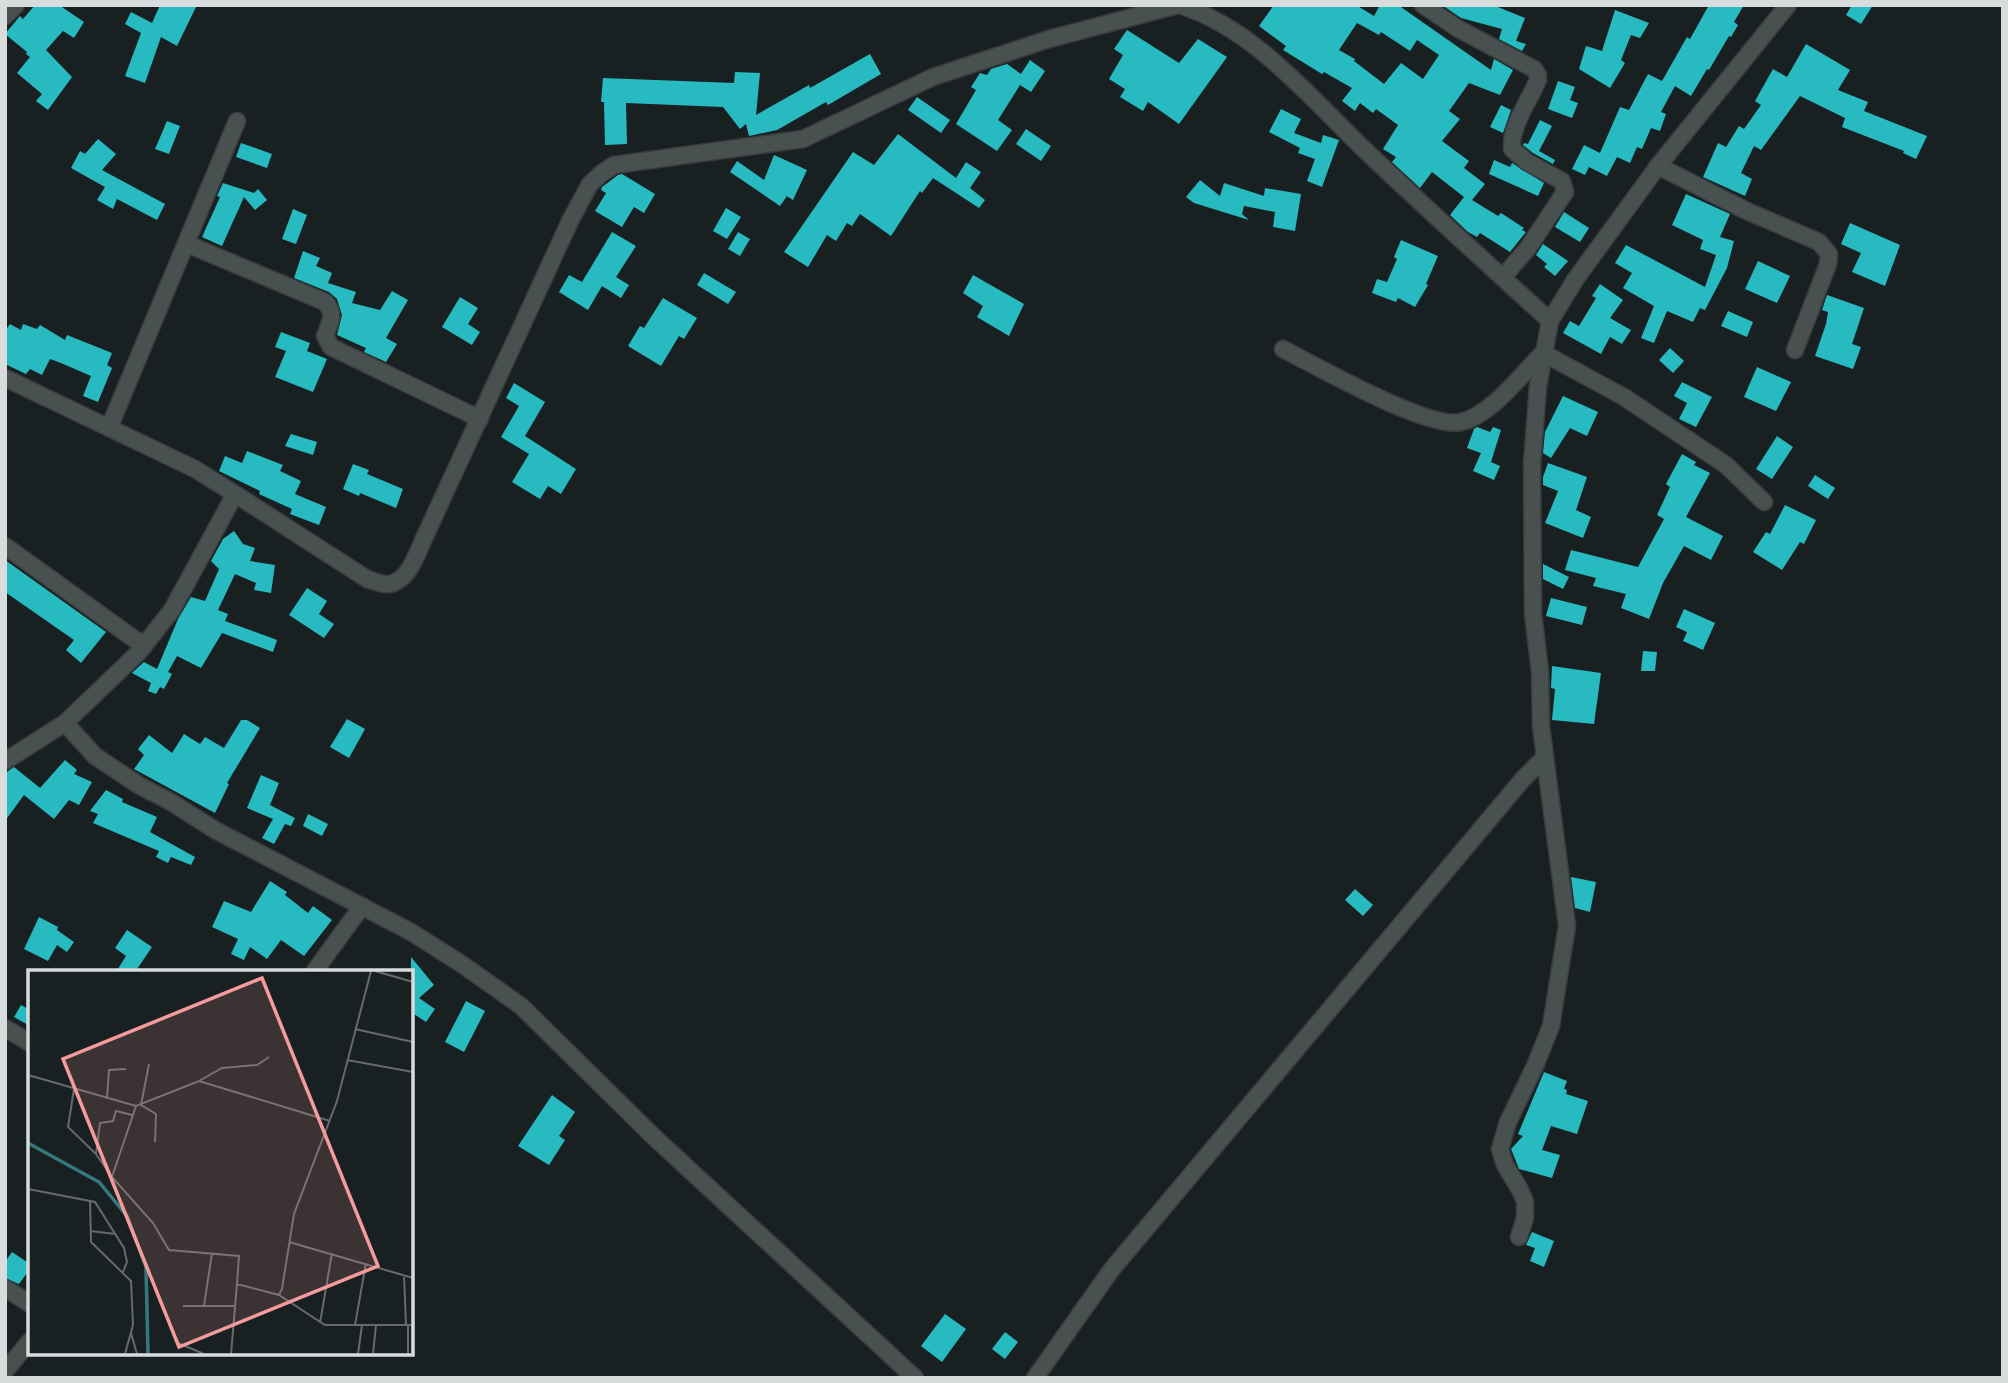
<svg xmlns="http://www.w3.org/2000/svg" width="2008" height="1383" viewBox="0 0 2008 1383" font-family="Jost,sans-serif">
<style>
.building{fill:#27bbc1;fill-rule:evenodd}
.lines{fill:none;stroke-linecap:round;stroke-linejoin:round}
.minor-casing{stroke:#383c3c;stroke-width:19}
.minor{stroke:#485050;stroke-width:16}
.inset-river{fill:none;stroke:#34797c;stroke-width:3.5}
.inset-road{fill:none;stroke:#656b6c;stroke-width:2}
.view{fill:#f59b9c;fill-opacity:0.15;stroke:#f59b9c;stroke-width:3.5}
.inset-edge{fill:none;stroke:#d8dcdc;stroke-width:3.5}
</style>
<rect width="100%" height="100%" fill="#192021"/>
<g class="building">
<polygon points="35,5 59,5 84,22 74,38 63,31 46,50 72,77 48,110 36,101 42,94 17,73 30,57 26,54 27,52 5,34 20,16 23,19"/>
<polygon points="160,5 197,5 177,46 161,37 145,83 125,76 141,33 125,24 131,12 152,23"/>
<path d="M1274 5H1356L1374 16 1380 5H1398L1491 70 1494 59 1513 70 1500 95 1469 83 1449 111 1460 119 1442 141 1469 161 1464 168 1485 184 1472 200 1498 216 1501 213 1524 228 1522 230 1526 232 1510 252 1480 233 1477 237 1468 232 1450 215 1464 197 1432 172 1420 188 1392 162 1396 157 1383 149 1398 125 1376 109 1373 113 1360 103 1355 111 1342 101 1352 88 1324 72 1322 74 1283 50 1286 46 1259 26ZM1357 23 1379 35 1381 32 1410 51 1417 40 1439 55 1423 79 1401 63 1384 84 1354 61 1355 59 1339 50Z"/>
<polygon points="1442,5 1493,5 1525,18 1516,41 1526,44 1522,51 1499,39 1502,29 1461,18"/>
<polygon points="1709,5 1744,5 1734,22 1738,25 1731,37 1729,36 1709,70 1707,69 1691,96 1675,86 1661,112 1666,114 1660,131 1651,128 1642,149 1637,147 1630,163 1617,157 1607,176 1589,167 1585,175 1572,169 1584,145 1600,153 1620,107 1629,110 1648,74 1662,81 1687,37 1690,39"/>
<polygon points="1852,5 1873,5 1861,24 1846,15"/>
<polygon points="1615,10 1649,23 1640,38 1631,35 1621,60 1625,63 1610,88 1579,69 1586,46 1602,51"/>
<polygon points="1127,30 1179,63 1198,39 1227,57 1179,124 1148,102 1143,111 1120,97 1125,89 1109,79 1123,55 1114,49"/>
<polygon points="1806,44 1850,70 1838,90 1868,102 1864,111 1927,136 1916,159 1903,153 1904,151 1842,127 1845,118 1800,96 1761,150 1754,146 1741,173 1752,179 1745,196 1703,177 1718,143 1726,147 1739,126 1744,129 1761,105 1755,101 1773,69 1787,77"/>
<polygon points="870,54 881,74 828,105 826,102 777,130 749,136 746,124 740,129 723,107 626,103 627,144 605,145 604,102 601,102 603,78 734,83 735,72 760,73 756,115 809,85 810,88"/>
<polygon points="1030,60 1045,71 1031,92 1020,85 998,120 1012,130 997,151 956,124 976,90 971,87 980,73 987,75 991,69 1007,64 1021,74"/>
<polygon points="1558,81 1575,87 1570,100 1578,103 1572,118 1548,109"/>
<polygon points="917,97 950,120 941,133 908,110"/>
<polygon points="1501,105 1511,110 1503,133 1490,127"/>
<polygon points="1281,109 1301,119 1294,133 1321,143 1323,135 1339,140 1322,187 1307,181 1315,159 1298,153 1300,148 1269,132"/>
<polygon points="1540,120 1552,126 1539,151 1555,160 1553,164 1533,153 1523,145 1524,143 1528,144"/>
<polygon points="167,121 180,126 169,154 155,149"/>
<polygon points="1026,129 1051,146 1041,161 1016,144"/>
<polygon points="898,134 956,178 966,162 981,172 970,188 985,200 979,208 933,178 922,193 920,191 891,236 860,214 852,226 847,223 836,241 827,235 808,267 784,252 853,152 874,165"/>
<polygon points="98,139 116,154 102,170 165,204 157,220 117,199 113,209 97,200 105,187 71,168 80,151 85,154"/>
<polygon points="241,143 272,154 267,168 236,157"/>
<polygon points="774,155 807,170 793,200 785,195 787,196 780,206 730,172 737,161 764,180"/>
<polygon points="1494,160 1510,167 1512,163 1544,183 1538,196 1489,174"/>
<polygon points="622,174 655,194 644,213 634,207 622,227 595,211 606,193 601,190 602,187 618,175"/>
<polygon points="1200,180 1220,196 1224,183 1264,196 1265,188 1301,194 1295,231 1273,227 1275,212 1244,206 1242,214 1249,220 1194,203 1186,197"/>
<polygon points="223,183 254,193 258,189 267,200 255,210 244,197 222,246 202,237 220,197 217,196"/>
<polygon points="1686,194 1730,214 1720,237 1734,241 1727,268 1705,310 1700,308 1693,322 1667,311 1654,343 1641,338 1654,306 1623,288 1632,273 1615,263 1626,245 1705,287 1716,255 1700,249 1703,240 1672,225"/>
<polygon points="726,208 741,217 727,239 713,231"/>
<polygon points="293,209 307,215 296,244 282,239"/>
<polygon points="1564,212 1589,228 1580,242 1555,227"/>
<polygon points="1850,223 1900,245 1885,286 1852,272 1861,253 1841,244"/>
<polygon points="612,232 636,246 616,277 629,285 621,298 602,286 588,310 559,292 569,275 582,282"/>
<polygon points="738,232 750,239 740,256 728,249"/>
<polygon points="1401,240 1438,256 1426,284 1428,285 1415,307 1398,298 1396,302 1372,293 1377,279 1387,282 1397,259 1394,257"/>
<polygon points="1543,244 1568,261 1555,276 1544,267 1547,264 1536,255"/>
<polygon points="303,251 320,258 316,266 332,273 328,283 356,292 352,303 380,310 392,291 408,300 386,338 397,344 386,362 364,352 366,348 337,335 342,315 337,299 329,292 294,278"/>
<polygon points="1758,261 1790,276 1777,303 1745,289"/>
<polygon points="704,273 736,292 728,304 697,285"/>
<polygon points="973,275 1024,304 1009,336 977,317 983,306 963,293"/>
<polygon points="1600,284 1623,300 1610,318 1631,330 1622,344 1610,337 1601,354 1563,333 1570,321 1579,326 1596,298 1592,296"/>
<polygon points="1827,295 1864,308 1852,344 1861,347 1853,369 1815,356 1826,324 1828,312 1822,310"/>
<polygon points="460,297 478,308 468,324 480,332 472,345 442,327"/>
<polygon points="663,298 697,318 684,339 679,336 661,366 628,346 640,326 644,328"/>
<polygon points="1728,311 1753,322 1747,337 1721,326"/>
<polygon points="10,324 21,330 23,324 37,329 40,325 65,340 67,335 112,353 107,365 112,368 98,402 83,396 91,376 61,363 50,359 42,375 30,369 26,374 5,364 5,331"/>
<polygon points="281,332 310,343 307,351 327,359 313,392 275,377 286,351 275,347"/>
<polygon points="1670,348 1684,361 1673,373 1659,360"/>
<polygon points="1757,367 1791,382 1776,411 1744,397"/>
<polygon points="1682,382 1712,397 1696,427 1679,419 1687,403 1674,396"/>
<polygon points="514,383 545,402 525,436 576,469 561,494 548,486 540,499 512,482 529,454 501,437 519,406 506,398"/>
<polygon points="1563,396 1598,412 1587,436 1570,428 1551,458 1543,453 1545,432"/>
<polygon points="1477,427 1490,432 1493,427 1501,430 1491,462 1500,466 1494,480 1473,471 1481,453 1467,448 1474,429"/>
<polygon points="291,434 317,442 313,455 285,446"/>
<polygon points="1777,436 1793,447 1772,479 1756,469"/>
<polygon points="247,451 283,465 280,471 301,481 295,494 326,507 319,525 290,514 292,509 259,494 260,491 219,471 225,456 242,463"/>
<polygon points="1682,454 1696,462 1694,465 1710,473 1686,517 1723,536 1711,560 1684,546 1663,583 1649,619 1621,608 1626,594 1593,586 1596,578 1565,570 1571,550 1638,567 1664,519 1657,515 1670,487 1666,484"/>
<polygon points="1548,463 1587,477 1576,510 1591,517 1583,538 1545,523 1558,491 1543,485 1543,477"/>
<polygon points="353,464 369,470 367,474 403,489 396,508 360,493 359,496 343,489"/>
<polygon points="1815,475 1835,488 1828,499 1808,486"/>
<polygon points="1785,505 1816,520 1804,544 1800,542 1782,570 1753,552 1766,532 1770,534"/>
<polygon points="234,531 243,544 255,548 250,561 275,565 271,593 254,590 256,583 235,574 218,610 228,614 225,621 277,640 273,652 222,633 201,668 177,656 168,672 172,674 164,689 160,687 156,694 148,691 151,683 132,673 144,662 157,669 178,619 191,597 205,601 219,569 211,561 223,539"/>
<polygon points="5,560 106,632 81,663 66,650 74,640 5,592"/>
<polygon points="1543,564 1569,577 1563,589 1543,579"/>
<polygon points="307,588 327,601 319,614 334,624 324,638 289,615"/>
<polygon points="1551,598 1587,607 1582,625 1546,616"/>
<polygon points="1684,609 1715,623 1703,650 1683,641 1687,632 1676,627"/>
<polygon points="1643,651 1657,652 1655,671 1641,671"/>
<polygon points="1552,666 1601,673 1594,724 1552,720 1555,689 1551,688"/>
<polygon points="347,719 365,729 349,758 330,747"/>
<polygon points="241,720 247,720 260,728 227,783 229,784 215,813 134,769 144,755 138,749 149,735 172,753 184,734 200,744 205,737 224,748"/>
<polygon points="65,760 77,770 74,774 92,782 79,805 69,800 54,819 24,795 5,821 5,775 8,771 14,767 40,788"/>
<polygon points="261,775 279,783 270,805 295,818 291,826 285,824 274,844 262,838 273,819 247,808"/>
<polygon points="106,790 123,799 122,802 157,817 150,832 195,857 191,865 171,857 168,863 156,857 159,851 93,823 98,814 90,811"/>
<polygon points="308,814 328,824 322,836 303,826"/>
<polygon points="1571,877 1596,882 1590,912 1575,908"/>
<polygon points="270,881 287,892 285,895 308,913 313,906 332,920 304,956 281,940 267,959 250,947 244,960 231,954 238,939 212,927 224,901 251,912"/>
<polygon points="1355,889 1373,905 1363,916 1345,900"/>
<polygon points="39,917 58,927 57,930 74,942 67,952 57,945 48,961 24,949"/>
<polygon points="127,930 152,947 135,972 116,972 126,956 115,948"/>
<polygon points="411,957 434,985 419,998 435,1009 426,1022 411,1012"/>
<polygon points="466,1001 485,1011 464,1052 445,1042"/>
<polygon points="21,1005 30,1010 30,1026 14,1017"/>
<polygon points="1544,1072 1567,1081 1564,1089 1567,1090 1566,1094 1588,1101 1577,1134 1551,1126 1542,1150 1560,1155 1552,1178 1519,1169 1511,1149 1523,1136 1518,1134"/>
<polygon points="552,1095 575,1112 559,1136 565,1140 549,1165 518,1146"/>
<polygon points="1532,1232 1554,1241 1544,1267 1530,1261 1535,1248 1526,1245"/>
<polygon points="12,1252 30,1264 30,1269 19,1284 5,1278 5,1262"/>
<polygon points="945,1314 966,1329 942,1362 921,1346"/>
<polygon points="1005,1332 1018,1342 1005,1359 992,1349"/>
</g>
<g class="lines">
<defs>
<g id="minor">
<path d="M1179 5C1255 28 1314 102 1370 155 1429 211 1490 266 1550 321"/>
<path d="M1423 5 1457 28 1534 69 1538 75V80C1529 101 1510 127 1512 149L1527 162 1562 181 1565 192 1528 248 1503 277"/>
<polyline points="5,16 16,5"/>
<polyline points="1658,166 1749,212 1819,242 1829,254 1828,264 1795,350"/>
<path d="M187 244 325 302C336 314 330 323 325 336L331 347 480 419"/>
<path d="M1283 349C1316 366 1429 430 1461 422 1490 416 1522 374 1543 353L1624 397 1726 465 1764 502"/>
<polyline points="5,378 195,469 235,494 172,610 138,653 65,723 95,756 140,786 171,802 215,830 411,932 460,963 521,1006 654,1137 915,1378"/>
<polyline points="109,428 237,121"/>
<path d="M235 494 367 579C374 581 382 585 389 584 410 581 418 550 426 534L571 219 590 184 602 173 614 165 803 139 933 77 1049 39 1178 5"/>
<polyline points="5,546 144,646"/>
<polyline points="5,761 65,723"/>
<polyline points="314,972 362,906"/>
<polyline points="5,1028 30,1043"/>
<polyline points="1519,1237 1525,1218 1525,1201 1519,1188 1505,1165 1500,1149 1508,1122 1535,1066 1551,1026 1567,926 1545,757"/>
<polyline points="5,1288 30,1304"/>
<polyline points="5,1371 30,1341"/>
<polyline points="1035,1378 1112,1269 1523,779 1545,757 1541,726 1540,671 1533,614 1532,464 1538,386 1550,321 1575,280 1658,166 1788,5"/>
</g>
</defs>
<use href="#minor" class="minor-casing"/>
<use href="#minor" class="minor"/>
</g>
<g transform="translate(28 970)">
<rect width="385" height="385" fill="#192021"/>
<path class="inset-river" d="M0 173 71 212 99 246 118 297 120 384"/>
<path class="inset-road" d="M347 1 385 12M327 59 385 72M319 90 385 102M121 94 113 135 128 144 127 172M0 105 108 136 171 111 302 151M171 111 194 98 229 95 241 87M46 119 40 157 68 184M79 129 81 100 98 99M108 136 84 207 125 253 141 280 211 286 209 314M84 207 68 184 72 153 85 151 88 141 104 145M0 219 67 232 96 278 99 292 95 302M62 230 63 272 103 311 105 355 97 384M62 261 88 264M261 272 385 308M376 305 378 355M251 325 297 355H385M155 336H206M176 336 184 283M292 353 304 283M327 355 338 293M103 363 109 384M150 373 176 384M203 384 209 314 251 325 254 319 266 244 309 131 343 1M330 384 334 355M345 384 348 355M380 384V355"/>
<path class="view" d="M234 8 350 296 151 377 35 89Z"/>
<rect width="385" height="385" class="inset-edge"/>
</g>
<rect width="2008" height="1383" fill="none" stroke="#d8dcdc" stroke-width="14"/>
</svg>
